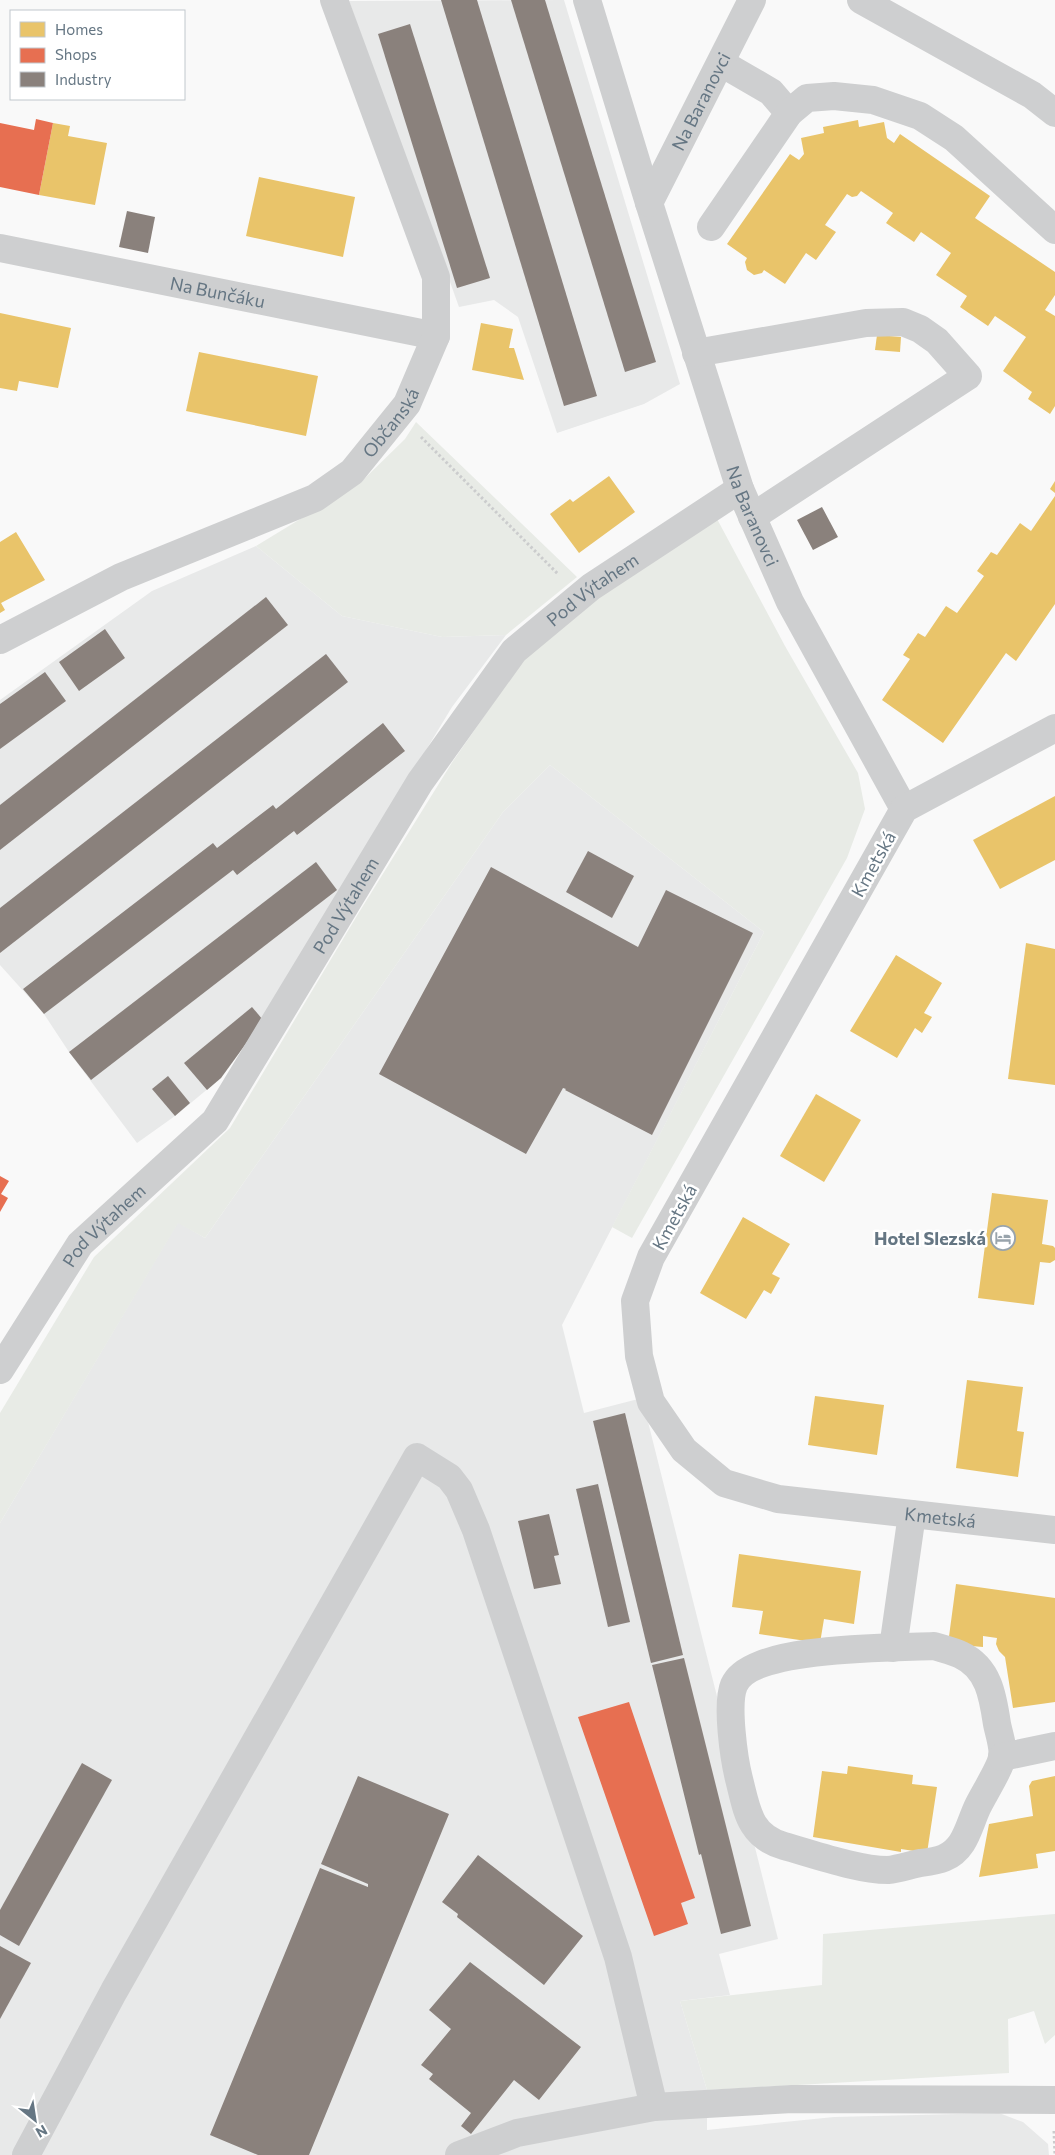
<svg xmlns="http://www.w3.org/2000/svg" width="1055" height="2155" viewBox="0 0 1055 2155" font-family="Commissioner,sans-serif">
<style>
.built{fill:#e8e9e9}
.green{fill:#e8ebe6}
.homes{fill:#e9c46a}
.shops{fill:#e76f51}
.industry{fill:#8a817c}
.lines{fill:none;stroke-linecap:round;stroke-linejoin:round}
.path{stroke:#cbcccd;stroke-width:3;stroke-dasharray:2.5 2.5;stroke-linecap:butt}
.minor{stroke:#cecfd0;stroke-width:28}
.labels{text-anchor:middle;dominant-baseline:central;stroke-width:5;stroke-linejoin:round;paint-order:stroke}
.street-label{font-size:18px;fill:#657683;stroke:#fff}
.poi-label{font-size:18px;font-weight:bold;fill:#657683;stroke:#fff;text-anchor:end}
</style>
<rect width="100%" height="100%" fill="#f9f9f9"/>
<g class="built">
<polygon points="564,0 680,384 644,404 557,433 518,317 494,300 459,307 349,1"/>
<polygon points="256,546 342,616 442,637 506,635 452,707 263,1020 221,1078 175,1116 137,1143 69,1052 44,1014 0,965 0,700 152,591"/>
<polygon points="550,765 764,932 562,1325 584,1413 642,1398 778,1939 719,1954 730,1995 680,2001 707,2090 707,2130 834,2117 999,2113 1023,2122 1048,2144 1049,2155 0,2155 0,1523 178,1222 205,1238 503,812"/>
</g>
<g class="green">
<polygon points="416,422 577,577 506,635 442,637 342,616 256,546 361,482 405,439"/>
<polygon points="716,517 785,646 858,773 865,809 847,858 632,1238 612,1227 764,932 550,765 503,812 205,1238 178,1223 0,1523 0,1413 94,1257 230,1128 358,914 453,761 528,653 597,593"/>
<polygon points="1055,1914 1055,2035 1045,2044 1034,2011 1008,2019 1009,2073 707,2090 680,2001 822,1985 823,1934"/>
</g>
<g class="homes">
<polygon points="858,120 859,127 884,122 887,138 894,143 900,134 990,196 975,218 1055,272 1055,295 1045,310 1055,316 1055,406 1050,414 1028,399 1032,392 1003,371 1026,337 995,316 988,326 960,307 967,296 936,275 951,253 921,232 914,242 886,223 893,213 861,191 857,196 852,197 847,194 825,225 836,232 816,260 806,253 785,284 764,270 762,273 754,275 747,270 745,262 747,258 727,244 790,154 799,160 804,154 801,138 824,133 823,127"/>
<polygon points="53,123 70,126 68,136 107,143 95,205 39,195"/>
<polygon points="259,177 355,197 343,257 246,236"/>
<polygon points="0,313 71,328 58,388 19,381 17,391 0,388"/>
<polygon points="481,323 513,329 509,348 514,348 524,380 472,370"/>
<polygon points="877,335 901,337 900,352 875,350"/>
<polygon points="199,352 318,376 306,436 186,411"/>
<polygon points="609,476 635,512 579,553 550,514 570,499 573,502"/>
<polygon points="1055,481 1055,493 1050,489"/>
<polygon points="1055,496 1055,604 1016,661 1006,653 943,743 882,700 910,659 903,655 918,633 925,637 946,606 957,613 984,576 977,571 991,552 997,555 1020,523 1031,531"/>
<polygon points="16,532 45,580 1,603 5,610 0,613 0,542"/>
<polygon points="1055,796 1055,860 1000,889 973,840"/>
<polygon points="1026,943 1055,949 1055,1085 1008,1079"/>
<polygon points="896,955 942,983 924,1013 932,1017 922,1033 915,1028 897,1058 850,1031"/>
<polygon points="816,1094 861,1120 824,1182 780,1156"/>
<polygon points="992,1193 1048,1200 1042,1244 1053,1246 1055,1248 1055,1260 1050,1263 1040,1262 1034,1305 978,1298"/>
<polygon points="743,1217 790,1244 772,1274 780,1278 771,1294 764,1290 746,1319 700,1293"/>
<polygon points="967,1380 1023,1387 1017,1431 1024,1432 1018,1477 956,1468"/>
<polygon points="815,1396 884,1405 877,1455 808,1445"/>
<polygon points="739,1554 861,1571 854,1624 824,1619 820,1643 759,1634 763,1611 732,1607"/>
<polygon points="956,1584 1055,1598 1055,1702 1013,1708 1005,1657 999,1651 996,1644 997,1638 983,1636 983,1647 948,1644"/>
<polygon points="848,1766 913,1775 912,1784 937,1787 927,1853 901,1849 901,1852 813,1837 822,1771 847,1774"/>
<polygon points="1055,1776 1055,1851 1036,1854 1038,1868 979,1877 989,1824 1033,1816 1029,1786 1032,1781"/>
</g>
<g class="shops">
<polygon points="36,119 53,123 39,195 0,187 0,123 34,130"/>
<polygon points="0,1176 9,1181 1,1194 8,1198 0,1212"/>
<polygon points="629,1702 695,1898 681,1903 688,1924 654,1936 578,1717"/>
</g>
<g class="industry">
<polygon points="441,0 477,0 597,396 564,406"/>
<polygon points="511,0 545,0 656,362 625,372"/>
<polygon points="410,24 490,278 457,288 378,34"/>
<polygon points="127,211 155,217 148,253 119,247"/>
<polygon points="822,507 838,537 813,550 797,520"/>
<polygon points="266,597 288,625 0,850 0,805"/>
<polygon points="105,629 125,658 79,691 59,662"/>
<polygon points="326,654 348,682 0,953 0,908"/>
<polygon points="45,672 66,701 0,749 0,704"/>
<polygon points="383,723 405,751 297,835 294,831 237,875 233,870 44,1014 23,989 213,843 217,848 273,805 276,809"/>
<polygon points="588,851 634,876 612,918 566,892"/>
<polygon points="316,862 337,890 91,1080 69,1052"/>
<polygon points="491,867 638,947 666,890 753,933 652,1135 565,1090 566,1089 563,1088 526,1154 379,1074"/>
<polygon points="252,1007 263,1020 221,1078 207,1090 184,1063"/>
<polygon points="168,1076 190,1103 175,1116 152,1089"/>
<polygon points="625,1413 683,1655 651,1663 593,1421"/>
<polygon points="598,1484 630,1622 608,1627 576,1489"/>
<polygon points="549,1514 559,1555 554,1556 561,1584 534,1589 518,1521"/>
<polygon points="684,1658 751,1926 721,1934 701,1854 699,1855 652,1665"/>
<polygon points="82,1763 112,1780 19,1946 0,1935 0,1910"/>
<polygon points="358,1776 449,1814 309,2155 258,2155 210,2135 320,1868 368,1887 368,1884 321,1864"/>
<polygon points="478,1855 583,1936 544,1985 457,1917 458,1914 442,1902"/>
<polygon points="0,1946 31,1963 0,2019"/>
<polygon points="470,1962 581,2047 539,2100 514,2080 471,2134 461,2126 471,2113 429,2079 433,2074 421,2065 451,2029 429,2010"/>
</g>
<g class="lines">
<g class="path">
<polyline points="421,437 558,574"/>
<polyline points="1054,2131 1055,2155"/>
</g>
<g class="minor">
<path id="s1" d="M587 0 649 203 740 489 790 602 904 809"/>
<polyline points="861,0 1032,95 1055,113"/>
<polyline points="721,63 771,92 789,113"/>
<path id="s2" d="M649 203 752 0"/>
<polyline points="711,227 789,113 807,98 834,96 873,100 920,116 954,138 1055,230"/>
<path id="s3" d="M0 248 436 336"/>
<polyline points="696,353 866,323 903,322 920,329 937,341 968,376 752,517"/>
<path id="s4" d="M0 640 121 577 315 498 352 472 407 404 436 336V277L334 0"/>
<path id="s5" d="M1055 728 904 809 651 1257 635 1301 639 1356 651 1402 684 1450 724 1483 778 1499 1055 1530"/>
<path id="s6" d="M0 1370 80 1244 215 1121 420 782 514 651 591 587 740 489"/>
<path d="M934 1646C943 1649 953 1651 961 1655 989 1668 993 1697 997 1724 999 1734 1004 1748 1002 1757 1001 1767 982 1797 977 1808 968 1828 965 1849 944 1858 937 1861 928 1862 920 1863 910 1865 898 1869 888 1870 858 1870 813 1854 784 1846 749 1836 747 1810 739 1779 734 1759 726 1704 734 1685 751 1645 894 1648 934 1646Z"/>
<polyline points="893,1648 912,1514"/>
<polyline points="1002,1757 1055,1746"/>
<polyline points="26,2155 114,1991 417,1457 449,1477 459,1490 476,1530 618,1957 654,2107"/>
<polyline points="459,2155 517,2133 654,2107 792,2099 1055,2100"/>
</g>
</g>
<defs>
<symbol id="hotel-ring" viewBox="-11 -11 22 22"><circle r="9.5" fill="#fff" stroke="#99a4ac" stroke-width="1.5"/><path d="M-6-4.5h1.5V1H6V5H4.5V3h-9V5H-6ZM-4 0a1.8 1.8 0 1 1 3.6 0ZM.5 0V-2.5h3Q6-2.5 6 0Z" fill="#99a4ac"/></symbol>
</defs>
<g fill-rule="evenodd">
<use href="#hotel-ring" x="989" y="1224" width="28" height="28"/>
</g>
<g class="labels">
<g class="street-label">
<text stroke="none"><textPath href="#s2" startOffset="114">Na Baranovci</textPath></text>
<text stroke="none"><textPath href="#s3" startOffset="222">Na Bunčáku</textPath></text>
<text stroke="none"><textPath href="#s4" startOffset="454">Občanská</textPath></text>
<text stroke="none"><textPath href="#s1" startOffset="542">Na Baranovci</textPath></text>
<text stroke="none"><textPath href="#s6" startOffset="989">Pod Výtahem</textPath></text>
<text transform="translate(873 864) rotate(-61)">Kmetská</text>
<text stroke="none"><textPath href="#s6" startOffset="584">Pod Výtahem</textPath></text>
<text transform="translate(674 1217) rotate(-61)">Kmetská</text>
<text stroke="none"><textPath href="#s6" startOffset="179">Pod Výtahem</textPath></text>
<text stroke="none"><textPath href="#s5" startOffset="1165">Kmetská</textPath></text>
</g>
<g class="poi-label">
<text x="986" y="1238">Hotel Slezská</text>
</g>
</g>
<rect x="10" y="10" width="175" height="90" fill="#ffffff" stroke="#c1c8cd"/>
<rect x="20" y="22" width="25" height="15" fill="#e9c46a" stroke="#c1c8cd"/>
<text x="55" y="35" font-size="15" fill="#657683">Homes</text>
<rect x="20" y="48" width="25" height="15" fill="#e76f51" stroke="#c1c8cd"/>
<text x="55" y="60" font-size="15" fill="#657683">Shops</text>
<rect x="20" y="72" width="25" height="15" fill="#8a817c" stroke="#c1c8cd"/>
<text x="55" y="85" font-size="15" fill="#657683">Industry</text>
<g transform="translate(35 2120) rotate(150)" stroke="#ffffff" stroke-width="4" paint-order="stroke">
<path d="M0-4L9 19L0 12L-9 19Z" fill="#657683"/>
<text y="-8" font-size="14" font-weight="bold" text-anchor="middle" fill="#657683">N</text>
</g>
</svg>
